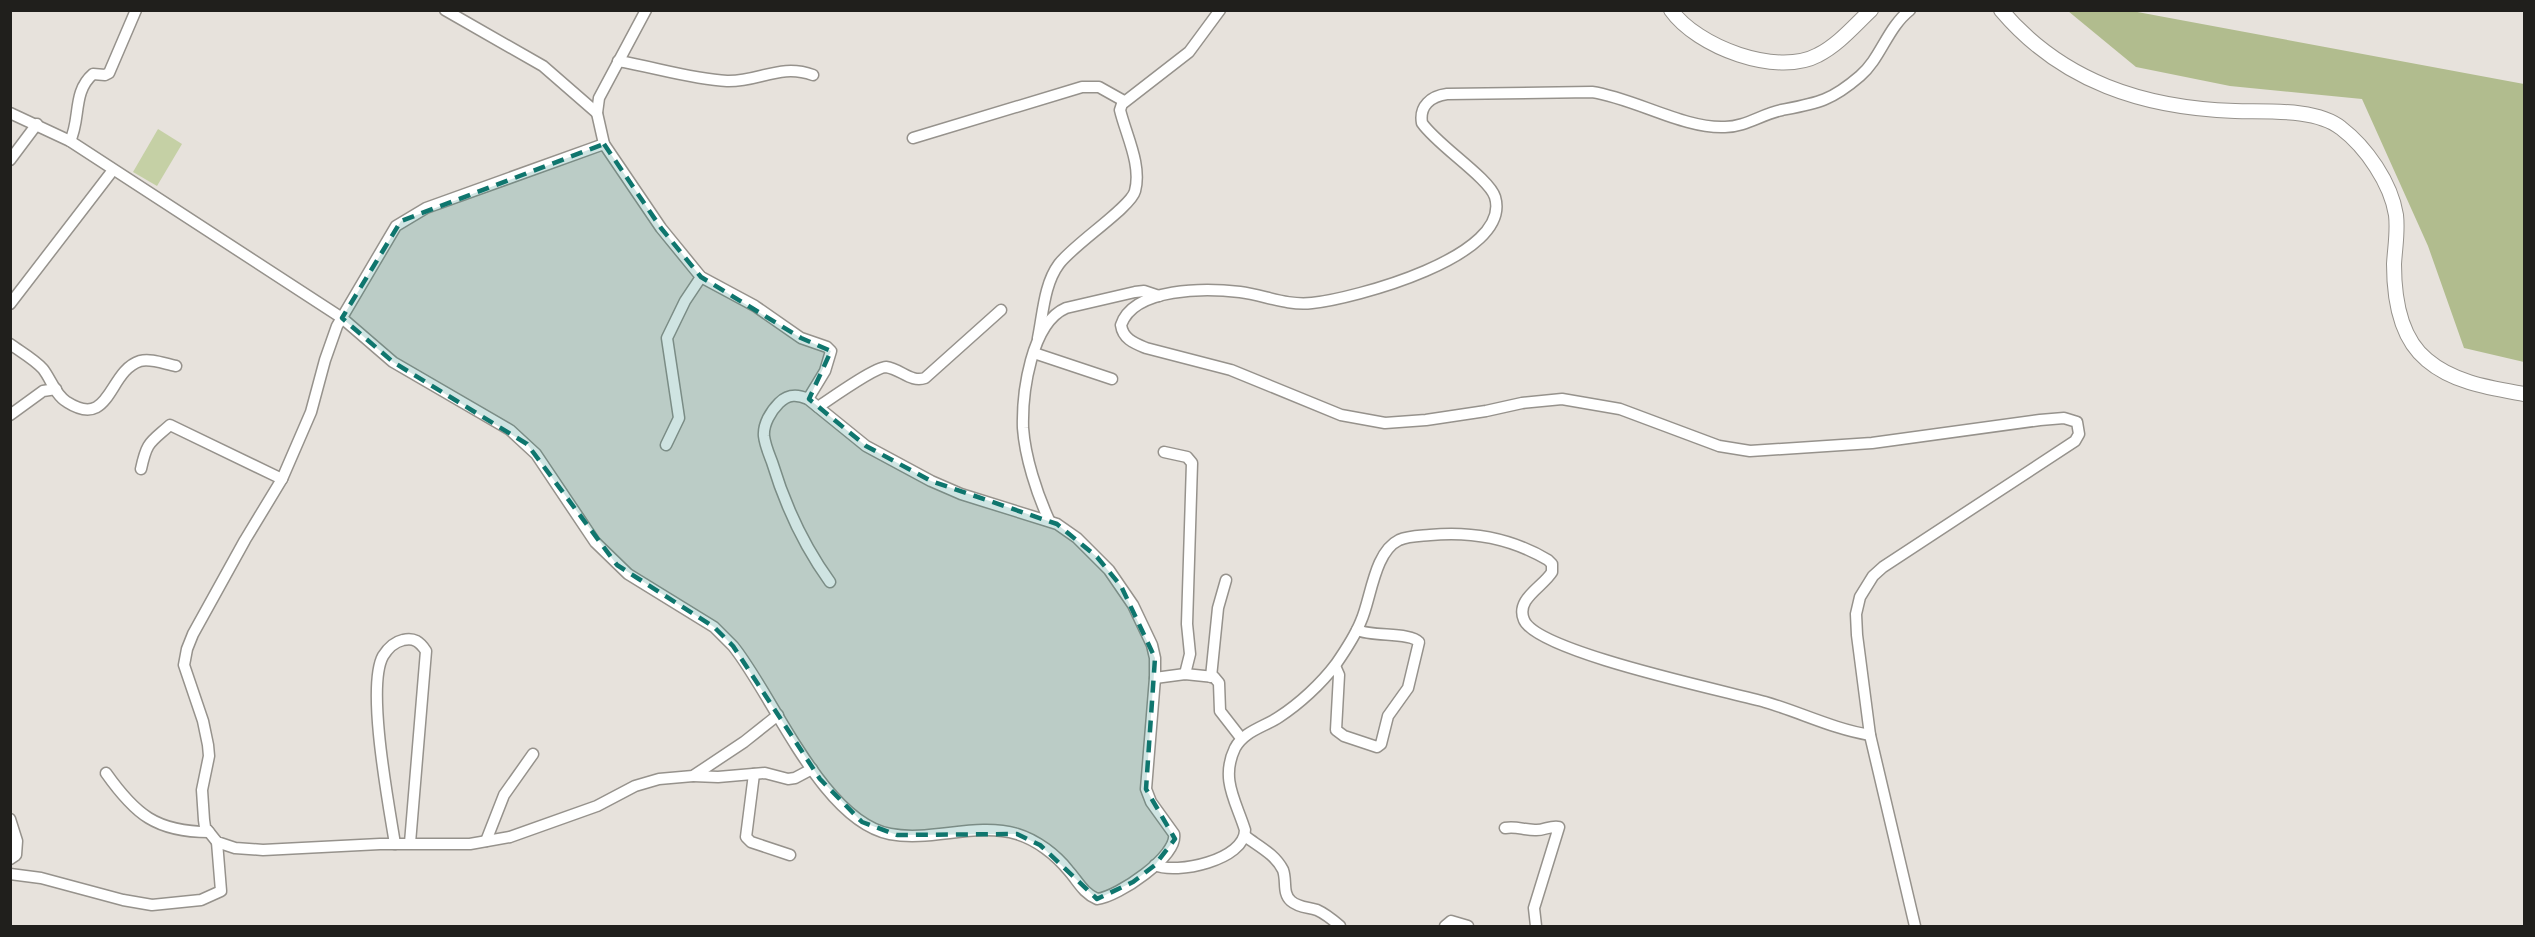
<svg xmlns="http://www.w3.org/2000/svg" width="2535" height="937" viewBox="0 0 2535 937" font-family="Roboto,sans-serif">
<style>
.green{fill:#c5d0a5}
.forest{fill:#b1bc8e}
.lines{fill:none;stroke-linecap:round;stroke-linejoin:round}
.minor-casing{stroke:#96928c;stroke-width:13}
.tertiary-casing{stroke:#96928c;stroke-width:16}
.minor{stroke:#fff;stroke-width:10}
.tertiary{stroke:#fff;stroke-width:14}
.marked{fill:#0f766e;fill-opacity:0.2;stroke:#0f766e;stroke-width:4.5;stroke-dasharray:12 8;stroke-linejoin:round}
</style>
<rect width="100%" height="100%" fill="#e7e2dc"/>
<polygon class="green" points="158,129 182,144 157,186 133,172"/>
<polygon class="forest" points="2068,11 2132,11 2524,84 2524,362 2464,348 2428,246 2362,99 2230,86 2136,67"/>
<g class="lines">
<defs>
<g id="minor">
<polyline points="445,10 543,66 597,113"/>
<path d="M1910 10C1887 28 1881 58 1860 76 1831 101 1818 103 1782 110 1762 114 1745 127 1725 127 1684 129 1634 98 1592 92L1447 94C1431 96 1419 106 1422 123 1437 145 1489 178 1495 197 1513 257 1352 299 1312 303 1287 306 1264 295 1240 292 1206 288 1134 287 1121 325 1123 339 1134 343 1146 348L1231 370 1341 415 1385 423 1426 420 1486 411 1522 403 1562 399 1620 409 1719 446 1750 451 1872 443 2040 420 2064 418 2077 422 2079 434 2075 441 1883 567 1873 576 1860 597 1856 614 1857 635 1870 735 1915 926"/>
<path d="M618 61C654 67 691 79 727 81 759 82 780 63 813 75"/>
<path d="M10 113 70 141 342 318 393 362 510 430 536 454 595 542 628 574 714 627 733 646C773 695 822 821 890 834 931 842 976 822 1017 834 1037 840 1056 855 1068 870 1078 881 1083 893 1097 899 1118 897 1178 856 1174 834L1151 802 1146 789 1155 678V658L1152 645 1133 605 1109 570 1077 538 1057 524 961 494 931 481 866 446 808 399C797 394 788 394 779 403 771 411 763 424 764 436 765 445 769 454 772 462 785 505 804 546 830 582"/>
<polyline points="913,138 1082,87 1099,87 1124,101"/>
<path d="M70 141C81 119 72 92 93 74L105 75 109 73 136 10"/>
<polyline points="604,144 597,113 599,98 646,10"/>
<polyline points="10,160 37,124"/>
<polyline points="10,304 113,170"/>
<path d="M1038 338C1043 314 1044 284 1059 264 1074 244 1131 207 1135 191 1142 165 1126 135 1120 110L1122 104 1189 52 1220 10"/>
<path d="M10 344C21 352 34 359 43 369 51 379 55 395 67 402 111 430 108 371 140 361 151 358 165 364 176 366"/>
<polyline points="1034,353 1112,379"/>
<path d="M818 407C830 399 875 367 886 367 901 369 911 383 925 378L1001 310"/>
<polyline points="10,415 43,391 56,389"/>
<polyline points="666,445 679,418 667,338 685,301 701,277"/>
<polyline points="1164,452 1187,457 1192,463 1187,624 1190,654 1185,674"/>
<path d="M141 469C147 441 150 443 170 425L282 479"/>
<path d="M1049 520C1037 494 1025 457 1023 428 1022 393 1031 323 1066 308L1135 292 1144 291 1159 296"/>
<path d="M1335 666 1339 675 1336 730 1344 736 1377 747 1381 744 1388 716 1408 688 1419 642C1410 632 1373 637 1357 630"/>
<polyline points="1211,677 1218,608 1226,580"/>
<polyline points="1155,678 1185,674 1214,677 1219,683 1220,711 1241,738"/>
<polyline points="778,715 744,742 693,776 659,779 635,786 597,806 510,837 470,844 380,844 263,850 235,848 217,842 205,827 204,820 202,790 209,756 208,745 203,721 184,665 187,649 193,634 245,540 282,479 311,412 325,360 337,326 396,226 426,208 604,144 661,228 701,277 755,306 801,338 827,347 831,351 825,371 808,399"/>
<path d="M106 773C135 814 156 832 209 832"/>
<polyline points="754,774 746,837 751,842 790,855"/>
<polyline points="693,776 718,777 765,773 788,779 795,778 812,769"/>
<polyline points="10,819 17,841 16,855 10,859"/>
<path d="M1505 828C1517 826 1523 830 1535 830 1543 831 1551 825 1559 827L1534 908 1536 926"/>
<path d="M1245 836C1258 846 1275 854 1283 870 1287 881 1282 893 1291 901 1299 908 1308 907 1317 910 1326 914 1333 920 1340 926"/>
<polyline points="486,841 504,795 533,754"/>
<path d="M395 844C389 806 366 687 383 656 388 648 394 642 403 640 414 637 420 642 426 651L410 843"/>
<path d="M1155 865C1176 875 1245 860 1245 830 1236 801 1220 779 1235 748 1244 731 1264 727 1279 717 1299 704 1321 684 1336 664 1345 651 1355 636 1361 621 1371 599 1374 552 1399 540 1408 536 1420 536 1430 535 1473 531 1511 538 1548 560L1552 564V572C1543 587 1515 599 1524 620 1537 652 1726 691 1765 702 1800 712 1833 729 1870 735"/>
<polyline points="10,874 41,878 123,900 152,905 201,900 221,891 217,842"/>
<polyline points="1445,926 1451,921 1468,926"/>
</g>
<g id="tertiary">
<path d="M1671 10C1697 47 1777 77 1818 55 1838 45 1854 26 1871 10"/>
<path d="M2001 10C2062 82 2144 108 2235 111 2266 112 2316 108 2341 128 2366 147 2391 183 2396 215 2398 232 2395 247 2394 264 2394 297 2400 338 2427 360 2454 383 2491 388 2524 394"/>
</g>
</defs>
<use href="#minor" class="minor-casing"/>
<use href="#tertiary" class="tertiary-casing"/>
<use href="#minor" class="minor"/>
<use href="#tertiary" class="tertiary"/>
</g>
<path class="marked" d="M604 144 661 228 701 277 801 338 831 351 809 399 866 446 931 481 1057 524 1097 557 1121 586 1155 658 1146 789 1175 839 1155 865 1133 882 1097 899 1040 845 1017 834 897 835 862 822 820 779 733 646 714 627 617 565 527 444 393 362 342 318 401 221Z"/>
<rect width="2535" height="937" fill="none" stroke="#201f1c" stroke-width="24"/>
</svg>
